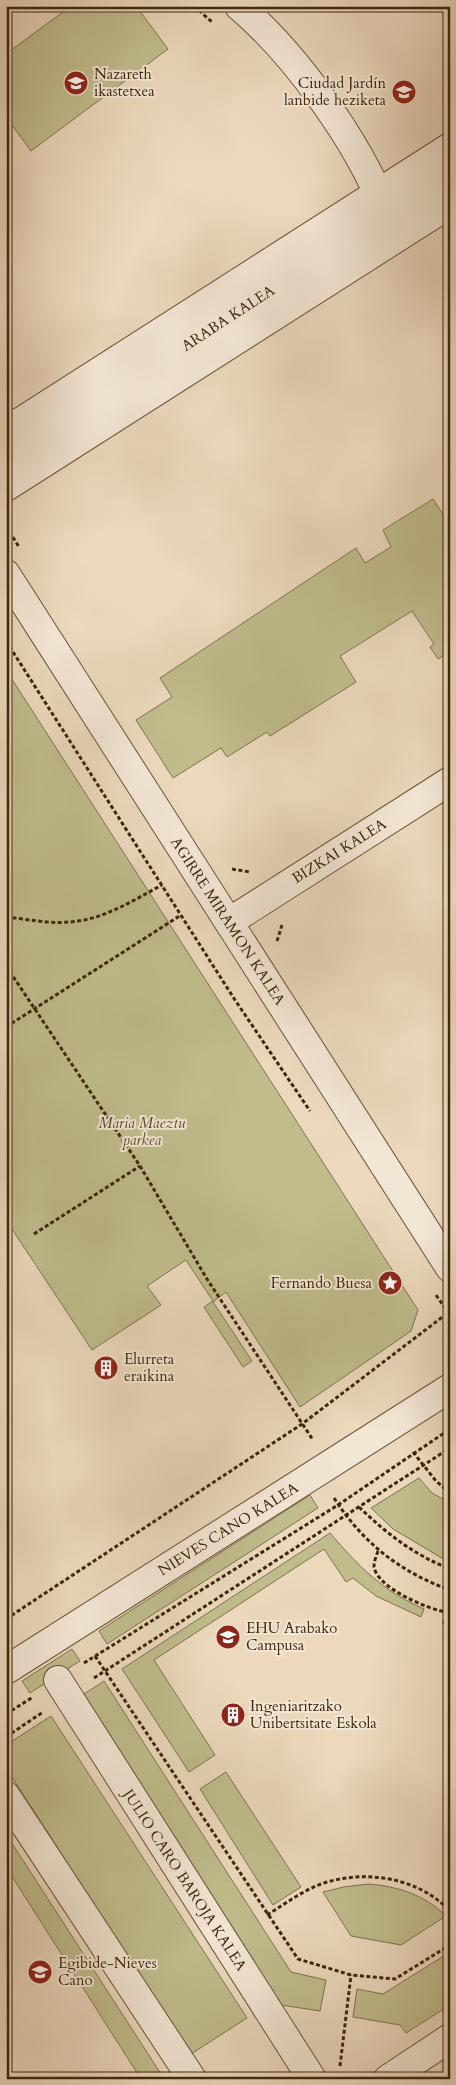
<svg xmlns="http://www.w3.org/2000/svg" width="456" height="2085" viewBox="0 0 456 2085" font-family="Cardo,serif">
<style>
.green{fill:#c0bc8c;stroke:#7f724c}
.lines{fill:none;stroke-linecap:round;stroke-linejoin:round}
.minor-casing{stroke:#695338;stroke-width:30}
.path{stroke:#3e270c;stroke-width:3;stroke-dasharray:4 2.5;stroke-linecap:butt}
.minor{stroke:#f2e6d4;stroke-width:28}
.labels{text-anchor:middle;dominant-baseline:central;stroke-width:4;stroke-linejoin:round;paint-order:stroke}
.poi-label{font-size:15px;fill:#3e270c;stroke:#f2e6d4;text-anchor:start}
.street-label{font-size:15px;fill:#3e270c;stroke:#f2e6d4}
.park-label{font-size:15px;font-style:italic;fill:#5e4c2c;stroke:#f2e6d4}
</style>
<rect width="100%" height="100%" fill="#ebd8bd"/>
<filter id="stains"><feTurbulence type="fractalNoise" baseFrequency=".004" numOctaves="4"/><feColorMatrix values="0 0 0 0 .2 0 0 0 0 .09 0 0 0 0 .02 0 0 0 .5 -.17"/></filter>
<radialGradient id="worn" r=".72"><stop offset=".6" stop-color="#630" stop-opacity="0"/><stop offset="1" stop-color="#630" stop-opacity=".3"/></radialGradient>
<g class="green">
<polygon points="71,6 136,6 168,49 31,151 6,117 6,54"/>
<polygon points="433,499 446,519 450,517 450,652 438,659 430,647 434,644 412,611 340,656 356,682 270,736 267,732 227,757 221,748 173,778 136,720 172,697 160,678 356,548 365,563 391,547 383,530"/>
<polygon points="6,670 418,1310 411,1331 300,1407 226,1292 213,1302 252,1361 243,1367 204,1307 213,1301 186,1260 147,1286 161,1305 92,1350 6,1220"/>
<polygon points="419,1478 432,1493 450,1503 450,1563 393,1529 371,1508"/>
<polygon points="310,1495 318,1508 107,1644 99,1631"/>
<path d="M330 1533C359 1567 383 1591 424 1609L421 1617 376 1596 353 1578 346 1582 324 1549 154 1660 215 1755 189 1772 122 1669Z"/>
<polygon points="72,1649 80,1661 30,1693 22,1681"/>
<polygon points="104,1681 291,1972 326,1980 320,2011 281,2005 84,1694"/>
<polygon points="51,1716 247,2018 191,2054 6,1768 6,1745"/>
<polygon points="226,1772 301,1887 273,1905 200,1789"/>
<polygon points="6,1834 161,2074 160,2079 141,2079 6,1867"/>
<path d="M368 1884C397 1886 425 1895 446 1916L401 1945 351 1936 323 1892 343 1887Z"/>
<polygon points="450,1952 450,2005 406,2033 400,2025 353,2017 357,1989 383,1994"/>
</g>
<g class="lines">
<defs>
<g id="minor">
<path d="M239 6C295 54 359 142 385 211"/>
<polyline points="6,431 450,147"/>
<polyline points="6,461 450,175"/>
<polyline points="6,487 450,204"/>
<polyline points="6,574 450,1268"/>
<polyline points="229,922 450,781"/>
<polyline points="6,1670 450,1388"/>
<polyline points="58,1680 312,2079"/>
<polyline points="6,1796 192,2079"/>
<polyline points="388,2079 450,2038"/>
</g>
</defs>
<use href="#minor" class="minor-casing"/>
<g class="path">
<polyline points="194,6 212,22"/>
<polyline points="6,526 19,547"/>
<polyline points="6,641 235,1000 310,1111"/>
<polyline points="232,869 250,872"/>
<path d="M6 917C27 919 48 924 69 922 103 920 132 901 162 885"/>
<polyline points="277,941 282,925"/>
<polyline points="6,966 140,1166 207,1279 313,1440"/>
<polyline points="6,1027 181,915"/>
<polyline points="34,1234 140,1166"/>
<polyline points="436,1295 450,1315"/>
<polyline points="413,1452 436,1481 450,1493"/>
<path d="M334 1498C363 1543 400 1572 450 1590"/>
<path d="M359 1507C386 1533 414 1555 450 1569"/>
<path d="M378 1551C376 1556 374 1562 374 1567 378 1589 430 1610 450 1613"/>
<polyline points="6,1619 302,1424 449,1312"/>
<polyline points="444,1624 450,1596"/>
<polyline points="95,1656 298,1959 351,1975 395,1979 450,1945"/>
<polyline points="84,1663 338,1505 450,1429"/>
<polyline points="94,1678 450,1448"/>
<polyline points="6,1703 11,1711"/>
<polyline points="6,1714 33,1697"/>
<polyline points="6,1737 43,1712"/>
<path d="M267 1915C285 1904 302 1891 321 1884 364 1869 418 1877 450 1911"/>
<polyline points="340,2066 351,1975"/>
</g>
<use href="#minor" class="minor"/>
</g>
<defs>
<symbol id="school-disc" viewBox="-11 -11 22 22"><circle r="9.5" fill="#8f2418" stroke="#f2e6d4"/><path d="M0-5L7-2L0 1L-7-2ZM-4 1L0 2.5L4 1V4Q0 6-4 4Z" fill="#fff"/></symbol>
<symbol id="university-disc" viewBox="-11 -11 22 22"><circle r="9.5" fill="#8f2418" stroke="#f2e6d4"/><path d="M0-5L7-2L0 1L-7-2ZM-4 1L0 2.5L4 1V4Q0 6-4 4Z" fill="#fff"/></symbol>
<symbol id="sight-disc" viewBox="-11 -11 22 22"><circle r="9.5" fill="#8f2418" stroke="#f2e6d4"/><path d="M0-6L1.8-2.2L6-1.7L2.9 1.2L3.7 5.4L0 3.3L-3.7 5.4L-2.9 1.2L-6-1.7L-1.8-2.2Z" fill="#fff"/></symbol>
<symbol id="building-disc" viewBox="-11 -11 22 22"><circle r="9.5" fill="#8f2418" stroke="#f2e6d4"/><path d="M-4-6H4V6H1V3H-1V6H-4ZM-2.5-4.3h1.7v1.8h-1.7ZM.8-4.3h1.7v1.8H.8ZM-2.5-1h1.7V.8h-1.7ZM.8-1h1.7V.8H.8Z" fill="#fff"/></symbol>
</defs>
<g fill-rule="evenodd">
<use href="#school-disc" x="62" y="69" width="28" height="28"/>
<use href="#university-disc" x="390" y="78" width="28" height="28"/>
<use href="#sight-disc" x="376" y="1269" width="28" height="28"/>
<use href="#building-disc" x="92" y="1354" width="28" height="28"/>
<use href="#university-disc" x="214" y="1623" width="28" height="28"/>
<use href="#building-disc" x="219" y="1701" width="28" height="28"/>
<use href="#school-disc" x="26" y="1958" width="28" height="28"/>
</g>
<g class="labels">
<g class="poi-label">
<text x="94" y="74">Nazareth<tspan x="94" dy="17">ikastetxea</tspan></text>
<text x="386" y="83" text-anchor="end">Ciudad Jardín<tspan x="386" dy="17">lanbide heziketa</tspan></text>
<text x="372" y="1283" text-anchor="end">Fernando Buesa</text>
<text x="124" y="1359">Elurreta<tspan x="124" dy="17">eraikina</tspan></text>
<text x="246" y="1628">EHU Arabako<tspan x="246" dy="17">Campusa</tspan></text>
<text x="250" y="1706">Ingeniaritzako<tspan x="250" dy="17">Unibertsitate Eskola</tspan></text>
<text x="58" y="1963">Egibide-Nieves<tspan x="58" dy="17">Cano</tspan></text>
</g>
<g class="street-label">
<text transform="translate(228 318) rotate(-33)">ARABA KALEA</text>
<text transform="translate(339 851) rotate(-32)">BIZKAI KALEA</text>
<text transform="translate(228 921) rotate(57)">AGIRRE MIRAMON KALEA</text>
<text transform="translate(228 1529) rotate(-32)">NIEVES CANO KALEA</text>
<text transform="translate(185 1880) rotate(57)">JULIO CARO BAROJA KALEA</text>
</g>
<g class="park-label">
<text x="142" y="1123">Maria Maeztu<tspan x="142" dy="17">parkea</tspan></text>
</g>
</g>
<rect width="456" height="2085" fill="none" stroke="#ebd8bd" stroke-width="25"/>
<rect x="8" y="8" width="441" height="2070" fill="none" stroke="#3e270c" stroke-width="2.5"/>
<rect x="12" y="12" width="431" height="2060" fill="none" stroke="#3e270c"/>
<rect width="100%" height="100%" filter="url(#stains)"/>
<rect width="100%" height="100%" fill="url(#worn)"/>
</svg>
